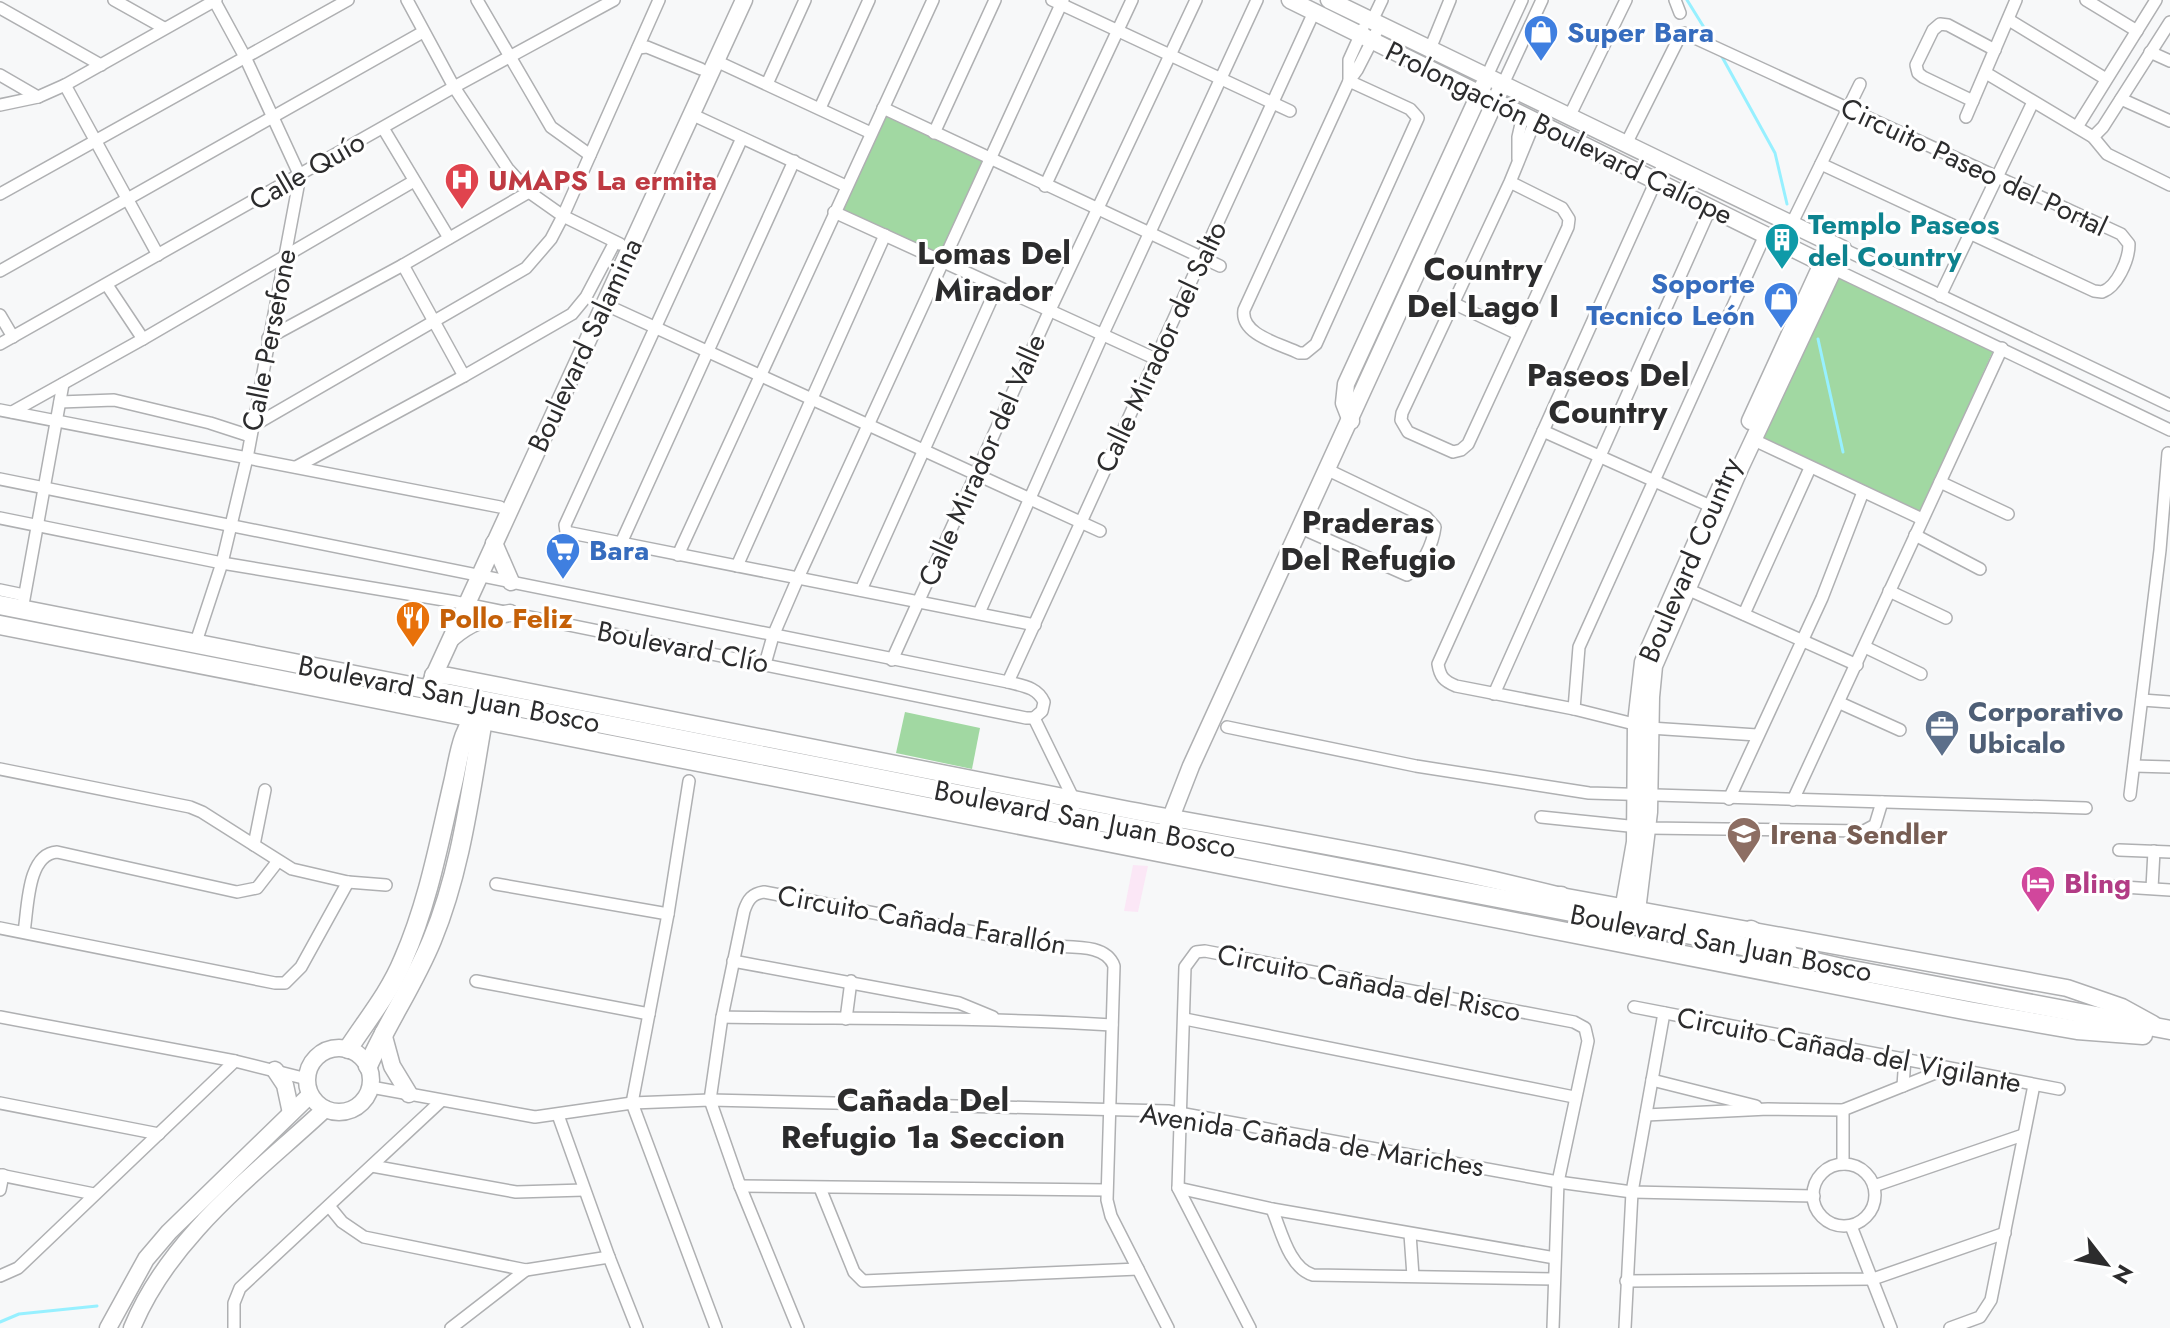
<svg xmlns="http://www.w3.org/2000/svg" width="2170" height="1328" viewBox="0 0 2170 1328" font-family="Jost,sans-serif">
<style>
.industrial{fill:#fbe7f6}
.green{fill:#a1d8a2}
.lines{fill:none;stroke-linecap:round;stroke-linejoin:round}
.stream{stroke:#97f0ff;stroke-width:3}
.street-casing{stroke:#afb0b2;stroke-width:14}
.secondary-casing{stroke:#afb0b2;stroke-width:19}
.primary-casing{stroke:#afb0b2;stroke-width:21}
.street{stroke:#fff;stroke-width:11}
.secondary{stroke:#fff;stroke-width:16}
.primary{stroke:#fff;stroke-width:18}
.labels{text-anchor:middle;dominant-baseline:central;stroke-width:6;stroke-linejoin:round;paint-order:stroke}
.shop-label{font-size:28px;font-weight:bold;fill:#366cbe;stroke:#fff;text-anchor:start}
.street-label{font-size:28px;fill:#2c2c2d;stroke:#fff}
.health-label{font-size:28px;font-weight:bold;fill:#be3a42;stroke:#fff;text-anchor:start}
.culture-label{font-size:28px;font-weight:bold;fill:#0d838f;stroke:#fff;text-anchor:start}
.food-label{font-size:28px;font-weight:bold;fill:#c56008;stroke:#fff;text-anchor:start}
.service-label{font-size:28px;font-weight:bold;fill:#4e5e75;stroke:#fff;text-anchor:start}
.education-label{font-size:28px;font-weight:bold;fill:#785e54;stroke:#fff;text-anchor:start}
.hotel-label{font-size:28px;font-weight:bold;fill:#b23c85;stroke:#fff;text-anchor:start}
.quarter-label{font-size:32px;font-weight:bold;fill:#2c2c2d;stroke:#fff}
</style>
<rect width="100%" height="100%" fill="#f7f8f9"/>
<polygon class="industrial" points="1133,865 1148,866 1138,912 1124,911"/>
<g class="green">
<polygon points="880,110 991,160 945,264 833,213"/>
<polygon points="1835,273 1994,349 1920,512 1758,437"/>
<polygon points="905,712 980,728 972,769 896,753"/>
</g>
<g class="lines">
<g class="stream">
<polyline points="1687,0 1713,42"/>
<polyline points="1721,55 1775,153 1787,204"/>
<polyline points="1818,339 1843,452"/>
<polyline points="0,1322 19,1314 97,1306"/>
</g>
<defs>
<g id="street">
<polyline points="114,0 164,28"/>
<polyline points="407,0 454,87 508,169 529,192 563,216 620,244"/>
<polyline points="477,0 551,127 590,155"/>
<polyline points="1052,0 1290,111"/>
<polyline points="1675,0 1680,13"/>
<polyline points="2086,0 2137,31"/>
<polyline points="0,8 101,65"/>
<polyline points="2009,20 2106,79"/>
<polyline points="1372,21 1382,0"/>
<polyline points="638,48 647,47 701,69"/>
<polyline points="1430,49 1450,0"/>
<polyline points="2150,52 2170,61"/>
<polyline points="716,61 871,133"/>
<polyline points="1986,73 2093,137 2107,154 2170,185"/>
<polyline points="0,75 38,97"/>
<polyline points="1487,76 1522,0"/>
<path d="M1349 81 1410 109 1418 118 1316 344 1305 353H1299C1281 344 1240 335 1244 310L1349 81 1357 70 1380 25"/>
<polyline points="1349,81 1349,60 1363,29"/>
<polyline points="767,84 805,0"/>
<polyline points="1503,84 1542,0"/>
<polyline points="65,85 158,255"/>
<polyline points="2121,99 2170,121"/>
<polyline points="1973,101 1923,77 1918,73 1916,65 1933,30 1940,24 1948,25 1995,50"/>
<polyline points="0,105 38,97 65,85 216,0"/>
<polyline points="820,108 869,0"/>
<polyline points="883,108 1220,266"/>
<polyline points="691,114 846,186"/>
<polyline points="1570,115 1626,0"/>
<polyline points="1966,117 2016,0"/>
<polyline points="2077,127 2156,0"/>
<polyline points="383,128 449,238"/>
<polyline points="934,133 995,0"/>
<polyline points="2093,137 2103,127 2170,22"/>
<polyline points="742,138 565,525 566,532 1035,625"/>
<path d="M1626 144 1681 34 1684 33 2121 234 2129 244C2129 260 2117 287 2102 292L2094 291 1821 164"/>
<polyline points="1518,159 1518,137 1523,115"/>
<path d="M1664 163 1438 664C1440 677 1444 681 1456 686L1574 709 1650 728 1757 735"/>
<polyline points="1510,182 1562,208 1569,219 1568,227 1468,444 1461,450 1453,452 1408,432 1401,420 1402,413 1510,182 1535,121"/>
<polyline points="1045,186 1132,0"/>
<polyline points="0,194 348,0"/>
<polyline points="834,212 1156,359"/>
<polyline points="1791,225 1860,84"/>
<polyline points="1843,249 2170,405"/>
<polyline points="403,265 464,376"/>
<polyline points="1834,269 2170,430"/>
<polyline points="0,271 423,32"/>
<polyline points="107,285 143,339"/>
<polyline points="1940,296 2033,102"/>
<polyline points="1453,303 1518,334"/>
<polyline points="604,304 1100,531"/>
<polyline points="0,315 13,337"/>
<polyline points="268,338 403,265 529,192"/>
<polyline points="0,344 454,87 614,0"/>
<polyline points="60,402 114,400 210,423 250,436"/>
<polyline points="0,410 500,507"/>
<polyline points="12,412 143,339 414,181"/>
<polyline points="251,427 526,268 551,239 563,216 659,0"/>
<polyline points="1543,431 1717,509"/>
<polyline points="1754,440 1922,519"/>
<polyline points="296,467 464,376 572,314 586,297 615,242"/>
<path d="M0 479 1008 682C1023 686 1037 687 1044 702L1042 711 1034 718"/>
<polyline points="1940,482 2008,514"/>
<polyline points="0,518 222,563 456,602 1026,718 1034,718"/>
<path d="M1301 528 1407 575C1422 569 1433 543 1435 527L1426 517 1328 470"/>
<polyline points="1915,535 1980,569"/>
<polyline points="621,543 794,161"/>
<polyline points="678,555 933,0"/>
<polyline points="737,566 885,235"/>
<polyline points="1687,589 1857,665"/>
<polyline points="0,590 24,595"/>
<polyline points="861,590 997,287"/>
<polyline points="1889,591 1946,618"/>
<polyline points="22,610 63,384"/>
<polyline points="979,613 1102,336 1257,0"/>
<polyline points="1744,614 1810,468"/>
<polyline points="195,645 222,563 247,458 300,176 245,57 214,0"/>
<polyline points="1865,647 1921,674"/>
<polyline points="892,660 1049,312 1196,0"/>
<polyline points="765,664 773,636 798,578 1063,0"/>
<polyline points="1008,682 1314,12"/>
<polyline points="1494,694 1710,209"/>
<polyline points="2142,700 2170,702"/>
<polyline points="1840,703 1900,730"/>
<polyline points="1574,709 1579,647 1765,235"/>
<polyline points="1034,718 1076,804"/>
<polyline points="1227,727 1416,766 1589,793 2086,808"/>
<polyline points="2134,766 2170,767"/>
<polyline points="0,769 190,807 202,812 292,869 348,882 386,885"/>
<polyline points="689,781 668,914 632,1103 716,1328"/>
<polyline points="2130,795 2160,550 2168,453"/>
<polyline points="1729,799 1822,598 1863,492"/>
<polyline points="1793,800 2002,348"/>
<polyline points="1541,817 1648,828 1864,831 1875,825 1882,802"/>
<polyline points="254,845 265,790"/>
<polyline points="2119,850 2170,852"/>
<polyline points="496,884 668,914"/>
<polyline points="2092,885 2170,890"/>
<polyline points="2152,888 2154,851"/>
<polyline points="0,928 275,983 285,983 301,967 348,882"/>
<path d="M24 932C28 908 27 854 57 852L237 892 257 888 278 861"/>
<polyline points="733,961 959,1003 993,1017"/>
<polyline points="476,981 649,1014"/>
<polyline points="1634,1007 2059,1089"/>
<polyline points="0,1017 235,1061 307,1079"/>
<path d="M722 1017C852 1019 982 1017 1112 1025"/>
<polyline points="846,1019 851,981"/>
<polyline points="1185,1019 1574,1097"/>
<polyline points="1652,1080 1756,1106"/>
<polyline points="1903,1086 1905,1058"/>
<polyline points="371,1087 535,1117 632,1103 710,1100 1168,1111 1558,1182 1632,1192 1814,1196"/>
<polyline points="0,1103 159,1134"/>
<polyline points="1843,1110 1843,1164"/>
<polyline points="558,1115 609,1257 637,1328"/>
<polyline points="1646,1115 1768,1109 1843,1110 1948,1068"/>
<circle cx="1844" cy="1195" r="31"/>
<polyline points="372,1166 516,1192 584,1190"/>
<polyline points="0,1175 94,1194"/>
<polyline points="740,1186 1106,1190"/>
<polyline points="1874,1186 2023,1135"/>
<polyline points="820,1188 854,1272 863,1281 1138,1269"/>
<polyline points="1178,1188 1272,1209 1555,1258"/>
<polyline points="0,1190 3,1175"/>
<polyline points="329,1206 342,1222 364,1237 526,1270 609,1257"/>
<path d="M1272 1209C1281 1230 1289 1268 1313 1275L1554 1279"/>
<polyline points="1851,1226 1891,1328"/>
<polyline points="1410,1234 1413,1276"/>
<polyline points="0,1276 18,1268 235,1061"/>
<polyline points="1626,1281 1873,1279 2005,1233"/>
<polyline points="234,1328 234,1303 240,1288 441,1101"/>
<polyline points="451,1328 526,1270"/>
<path d="M798 1328 740 1186 710 1100 722 1017 744 911C748 899 752 894 764 892 857 909 949 928 1042 945 1064 949 1105 941 1114 966L1107 1200 1111 1216 1168 1328"/>
<polyline points="1250,1328 1178,1188 1185,967 1196,952 1205,951 1574,1022 1585,1028 1588,1041 1558,1182 1553,1328"/>
<polyline points="1625,1328 1632,1192 1664,1013"/>
<polyline points="1950,1328 1980,1317 1991,1300 2034,1085"/>
</g>
<g id="secondary">
<polyline points="1290,0 1830,267"/>
<polyline points="1329,0 1843,249 1741,466 1654,666 1651,697 1649,812 1636,919"/>
<polyline points="1351,421 1344,403 1346,384 1483,86"/>
<polyline points="1750,421 1831,244"/>
<polyline points="494,543 511,582"/>
<path d="M452 638C470 622 487 617 510 613"/>
<path d="M433 675 449 676C675 722 902 766 1129 810 1274 837 1419 860 1561 896L2067 988 2122 1007 2153 1024"/>
<polyline points="431,682 744,0"/>
<polyline points="1168,825 1191,766 1503,84"/>
<polyline points="1622,916 1635,842 1636,723 1643,662 1721,486"/>
<polyline points="383,1033 392,1066 409,1094"/>
<circle cx="339" cy="1080" r="32"/>
<polyline points="275,1070 285,1085 291,1113"/>
<polyline points="108,1328 146,1259 169,1232 310,1095"/>
<path d="M132 1328C170 1236 254 1175 325 1109"/>
</g>
<g id="primary">
<polyline points="0,605 1044,811 1707,938 1842,968 2170,1030"/>
<polyline points="0,625 1969,1011 2077,1030 2143,1035"/>
<polyline points="1528,899 1561,896"/>
<polyline points="1751,930 1788,952"/>
<path d="M348 1049C367 1020 390 992 403 960 428 903 439 843 453 783 459 758 461 727 482 710"/>
<path d="M368 1066C387 1023 414 984 432 940 461 870 470 794 483 720L481 711"/>
</g>
</defs>
<use href="#street" class="street-casing"/>
<use href="#secondary" class="secondary-casing"/>
<use href="#primary" class="primary-casing"/>
<use href="#street" class="street"/>
<use href="#secondary" class="secondary"/>
<use href="#primary" class="primary"/>
</g>
<defs>
<symbol id="shop-pin" viewBox="-11 -11 22 30"><path d="M0 17L-7.5 6A9.5 9.5 0 1 1 7.5 6Z" fill="#3f7fe0" stroke="#fff"/><path d="M-5-2.5h2.3a2.7 3.5 0 0 1 5.4 0H5L5.5 6h-11ZM-1.5-2.5h3a1.5 2.3 0 0 0-3 0Z" fill="#fff"/></symbol>
<symbol id="hospital-pin" viewBox="-11 -11 22 30"><path d="M0 17L-7.5 6A9.5 9.5 0 1 1 7.5 6Z" fill="#e0444e" stroke="#fff"/><path d="M-5-5h3v3.5h4V-5h3V5h-3V1.5h-4V5h-3Z" fill="#fff"/></symbol>
<symbol id="building-pin" viewBox="-11 -11 22 30"><path d="M0 17L-7.5 6A9.5 9.5 0 1 1 7.5 6Z" fill="#0f9aa8" stroke="#fff"/><path d="M-4-6H4V6H1V3H-1V6H-4ZM-2.5-4.3h1.7v1.8h-1.7ZM.8-4.3h1.7v1.8H.8ZM-2.5-1h1.7V.8h-1.7ZM.8-1h1.7V.8H.8Z" fill="#fff"/></symbol>
<symbol id="supermarket-pin" viewBox="-11 -11 22 30"><path d="M0 17L-7.5 6A9.5 9.5 0 1 1 7.5 6Z" fill="#3f7fe0" stroke="#fff"/><path d="M-6-5.5h2.5l.6 2H6L4.5 2H-2.5L-4.4-4H-6ZM-1.5 3.2a1.3 1.3 0 1 0 .1 0ZM3 3.2a1.3 1.3 0 1 0 .1 0Z" fill="#fff"/></symbol>
<symbol id="restaurant-pin" viewBox="-11 -11 22 30"><path d="M0 17L-7.5 6A9.5 9.5 0 1 1 7.5 6Z" fill="#e8710a" stroke="#fff"/><path d="M-5-6h1v4h1v-4h1v4h1v-4h1v5L-1.5 .5V6h-2V.5L-5-1ZM5-6V6H3V1.5H1.5Q1.5-4 5-6Z" fill="#fff"/></symbol>
<symbol id="office-pin" viewBox="-11 -11 22 30"><path d="M0 17L-7.5 6A9.5 9.5 0 1 1 7.5 6Z" fill="#5c6f8a" stroke="#fff"/><path d="M-6-3h4V-5.5h4V-3h4V5H-6ZM-1-4.5V-3h2v-1.5ZM-6 0V1H6V0Z" fill="#fff"/></symbol>
<symbol id="university-pin" viewBox="-11 -11 22 30"><path d="M0 17L-7.5 6A9.5 9.5 0 1 1 7.5 6Z" fill="#8d6e63" stroke="#fff"/><path d="M0-5L7-2L0 1L-7-2ZM-4 1L0 2.5L4 1V4Q0 6-4 4Z" fill="#fff"/></symbol>
<symbol id="hotel-pin" viewBox="-11 -11 22 30"><path d="M0 17L-7.5 6A9.5 9.5 0 1 1 7.5 6Z" fill="#d1479c" stroke="#fff"/><path d="M-6-4.5h1.5V1H6V5H4.5V3h-9V5H-6ZM-4 0a1.8 1.8 0 1 1 3.6 0ZM.5 0V-2.5h3Q6-2.5 6 0Z" fill="#fff"/></symbol>
</defs>
<g fill-rule="evenodd">
<use href="#shop-pin" x="1521" y="12" width="40" height="54"/>
<use href="#hospital-pin" x="442" y="160" width="40" height="54"/>
<use href="#building-pin" x="1762" y="220" width="40" height="54"/>
<use href="#shop-pin" x="1761" y="279" width="40" height="54"/>
<use href="#supermarket-pin" x="543" y="530" width="40" height="54"/>
<use href="#restaurant-pin" x="393" y="598" width="40" height="54"/>
<use href="#office-pin" x="1922" y="707" width="40" height="54"/>
<use href="#university-pin" x="1724" y="814" width="40" height="54"/>
<use href="#hotel-pin" x="2018" y="863" width="40" height="54"/>
</g>
<g class="labels">
<g class="shop-label">
<text x="1567" y="32">Super Bara</text>
<text x="1755" y="283" text-anchor="end">Soporte<tspan x="1755" dy="32">Tecnico León</tspan></text>
<text x="589" y="550">Bara</text>
</g>
<g class="street-label">
<text transform="translate(1559 133) rotate(26)">Prolongación Boulevard Calíope</text>
<text transform="translate(1974 167) rotate(25)">Circuito Paseo del Portal</text>
<text transform="translate(307 171) rotate(-30)">Calle Quío</text>
<text transform="translate(269 340) rotate(-79)">Calle Persefone</text>
<text transform="translate(585 345) rotate(-65)">Boulevard Salamina</text>
<text transform="translate(1161 347) rotate(-65)">Calle Mirador del Salto</text>
<text transform="translate(982 460) rotate(-66)">Calle Mirador del Valle</text>
<text transform="translate(1690 560) rotate(-67)">Boulevard Country</text>
<text transform="translate(683 647) rotate(11)">Boulevard Clío</text>
<text transform="translate(449 694) rotate(11)">Boulevard San Juan Bosco</text>
<text transform="translate(1085 819) rotate(11)">Boulevard San Juan Bosco</text>
<text transform="translate(922 920) rotate(10)">Circuito Cañada Farallón</text>
<text transform="translate(1721 943) rotate(11)">Boulevard San Juan Bosco</text>
<text transform="translate(1369 983) rotate(11)">Circuito Cañada del Risco</text>
<text transform="translate(1849 1050) rotate(11)">Circuito Cañada del Vigilante</text>
<text transform="translate(1312 1140) rotate(9)">Avenida Cañada de Mariches</text>
</g>
<g class="health-label">
<text x="488" y="180">UMAPS La ermita</text>
</g>
<g class="culture-label">
<text x="1808" y="224">Templo Paseos<tspan x="1808" dy="32">del Country</tspan></text>
</g>
<g class="food-label">
<text x="439" y="618">Pollo Feliz</text>
</g>
<g class="service-label">
<text x="1968" y="711">Corporativo<tspan x="1968" dy="32">Ubicalo</tspan></text>
</g>
<g class="education-label">
<text x="1770" y="834">Irena Sendler</text>
</g>
<g class="hotel-label">
<text x="2064" y="883">Bling</text>
</g>
<g class="quarter-label">
<text x="994" y="253">Lomas Del<tspan x="994" dy="37">Mirador</tspan></text>
<text x="1483" y="269">Country<tspan x="1483" dy="37">Del Lago I</tspan></text>
<text x="1608" y="375">Paseos Del<tspan x="1608" dy="37">Country</tspan></text>
<text x="1368" y="522">Praderas<tspan x="1368" dy="37">Del Refugio</tspan></text>
<text x="923" y="1100">Cañada Del<tspan x="923" dy="37">Refugio 1a Seccion</tspan></text>
</g>
</g>
<g transform="translate(2106 1264) rotate(121)" stroke="#ffffff" stroke-width="6" paint-order="stroke">
<path d="M0-6L14 30L0 20L-14 30Z" fill="#2c2c2d"/>
<text y="-12" font-size="22" font-weight="bold" text-anchor="middle" fill="#2c2c2d">N</text>
</g>
</svg>
